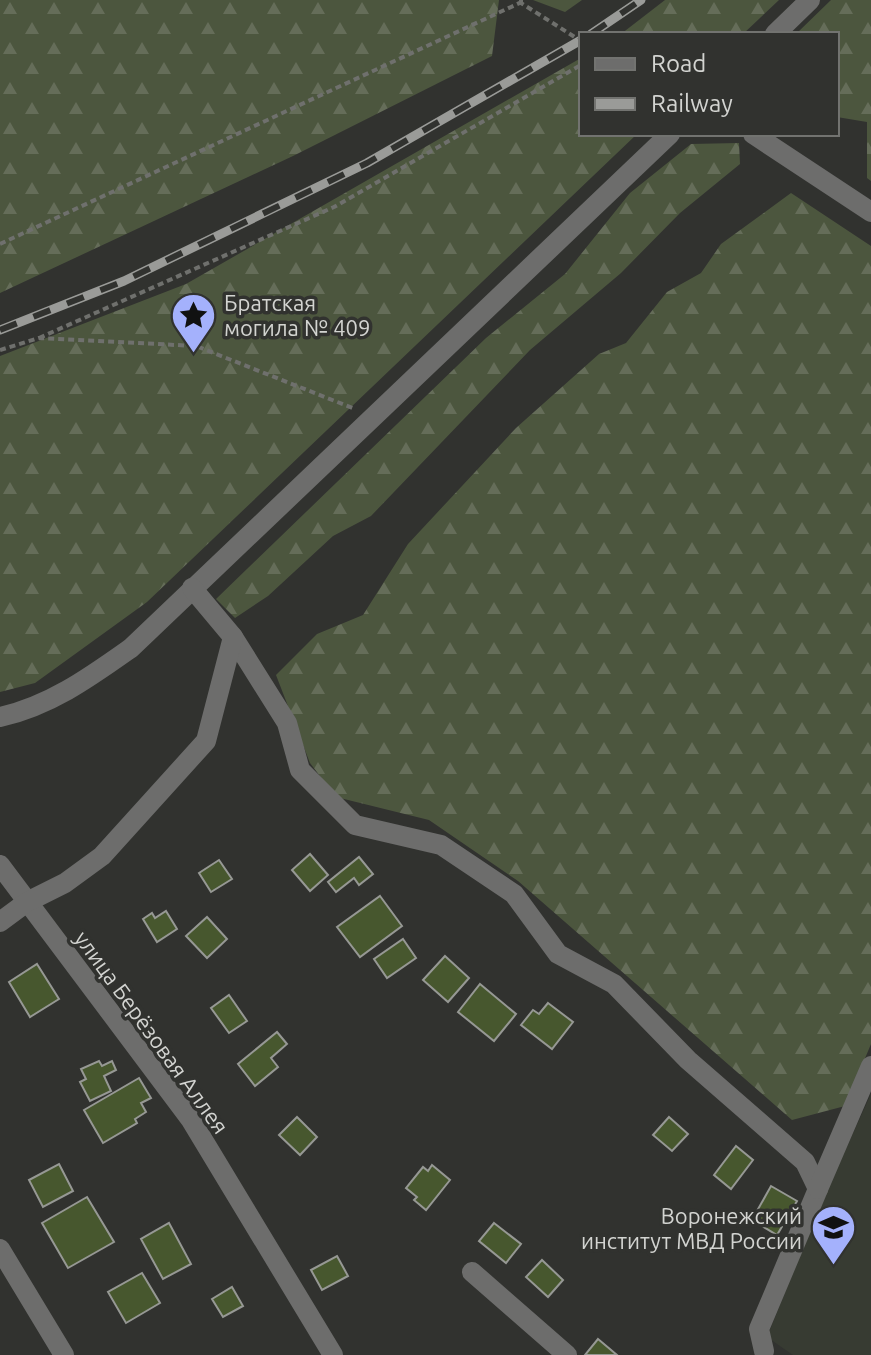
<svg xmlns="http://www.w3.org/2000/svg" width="871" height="1355" viewBox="0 0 871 1355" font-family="Ubuntu,sans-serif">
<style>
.built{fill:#373b32}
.forest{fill:url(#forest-firs)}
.building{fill:#47572e;stroke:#969894;stroke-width:2}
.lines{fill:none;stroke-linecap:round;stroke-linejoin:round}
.path{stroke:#6f706d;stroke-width:4;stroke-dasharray:6 4;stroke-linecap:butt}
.minor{stroke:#6d6d6c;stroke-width:20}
.rail-casing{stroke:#9a9b98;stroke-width:9}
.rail{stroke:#31322f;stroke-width:6;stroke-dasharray:18;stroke-linecap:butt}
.labels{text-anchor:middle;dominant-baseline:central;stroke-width:7;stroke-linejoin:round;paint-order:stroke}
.poi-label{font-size:22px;fill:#d3d4d1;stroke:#31322f;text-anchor:start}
.street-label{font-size:22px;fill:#d3d4d1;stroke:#31322f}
</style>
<defs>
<pattern id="forest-firs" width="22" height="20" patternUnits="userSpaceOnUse" patternTransform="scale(2)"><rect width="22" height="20" fill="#4c563e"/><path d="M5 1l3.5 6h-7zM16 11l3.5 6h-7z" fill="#656d59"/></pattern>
</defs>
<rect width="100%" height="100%" fill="#31322f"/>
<polygon class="built" points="871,1094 871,1355 793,1355 767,1337 824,1197"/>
<g class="forest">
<polygon points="0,0 499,0 492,56 293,156 0,293"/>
<polygon points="533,0 582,0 565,12"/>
<polygon points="665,0 779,0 743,34 621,34"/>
<polygon points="831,0 871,0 871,181 867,178 867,122 837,117 837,34 796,34"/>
<polygon points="581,58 581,134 637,134 147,602 35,683 0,692 0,356 186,284"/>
<polygon points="739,143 740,164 680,213 621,273 530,350 371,516 333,536 268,596 235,618 216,599 486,338 565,274 630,193 691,144"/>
<polygon points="791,193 871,246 871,1044 845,1106 792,1120 518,881 429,820 336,797 310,763 276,675 317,634 363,615 408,544 516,428 599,354 626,343 667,292 701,273 721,244"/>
</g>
<g class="building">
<polygon points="310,854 328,875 310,891 292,870"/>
<polygon points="359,857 373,874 359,885 354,878 336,892 328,882"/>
<polygon points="219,860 232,879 211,892 199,873"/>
<polygon points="380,896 402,926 360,957 337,927"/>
<polygon points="166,911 177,929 157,942 143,919 152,913 155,918"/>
<polygon points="207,917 227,939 207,958 186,936"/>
<polygon points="403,939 416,958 387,978 374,959"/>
<polygon points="445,956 469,978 448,1002 423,980"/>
<polygon points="37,964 59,999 30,1017 9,982"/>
<polygon points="480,984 516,1014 494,1041 458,1012"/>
<polygon points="229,995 247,1021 229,1033 211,1008"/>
<polygon points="548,1003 573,1022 552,1049 521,1025 533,1010 539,1014"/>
<polygon points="277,1032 287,1044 271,1058 278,1067 255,1086 238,1064"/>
<polygon points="99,1061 102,1066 112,1061 116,1070 104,1076 111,1091 90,1101 80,1082 86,1079 81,1069"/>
<polygon points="139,1078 151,1098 141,1103 146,1112 135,1119 137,1123 103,1143 84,1110"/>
<polygon points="297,1117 317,1137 300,1155 279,1135"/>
<polygon points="669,1117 688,1134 672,1151 653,1135"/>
<polygon points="736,1146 753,1160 731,1189 714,1175"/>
<polygon points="59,1164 73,1191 43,1207 29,1180"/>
<polygon points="432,1165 450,1180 426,1210 414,1200 417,1197 406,1188 423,1167 428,1171"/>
<polygon points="771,1186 797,1201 777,1235 752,1220"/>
<polygon points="87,1197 114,1242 68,1268 42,1223"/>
<polygon points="169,1223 191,1264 163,1279 141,1239"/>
<polygon points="494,1223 521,1244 506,1263 479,1241"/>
<polygon points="337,1256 348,1276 322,1290 311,1270"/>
<polygon points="542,1260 563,1280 548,1297 526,1277"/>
<polygon points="142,1273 160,1303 126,1323 108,1292"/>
<polygon points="232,1287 243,1306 223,1317 212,1299"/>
<polygon points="598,1339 617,1355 585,1355"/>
</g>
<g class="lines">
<g class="path">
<polyline points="521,0 521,3 581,41"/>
<polyline points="0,244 526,0"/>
<polyline points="39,338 334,207 581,65"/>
<polyline points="0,350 39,338 196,346 355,409"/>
</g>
<g class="minor">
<polyline points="775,34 810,0"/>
<polyline points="753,134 871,212"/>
<polyline points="233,637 287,723 300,770 355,825 441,845 514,894 558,954 614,984 688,1060 805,1162 818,1189 759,1329 764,1351"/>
<path d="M0 717C50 706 90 677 131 648L670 134"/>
<polyline points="0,865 191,1120 333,1355"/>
<polyline points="0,922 27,902 65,883 102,856 206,741 233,637 192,588"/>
<polyline points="818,1189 871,1066"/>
<polyline points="0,1249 64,1355"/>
<polyline points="472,1272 567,1355"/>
</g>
<defs>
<g id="rail">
<polyline points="591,34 641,0"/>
<polyline points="0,330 124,281 367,163 581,40"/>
</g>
</defs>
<use href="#rail" class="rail-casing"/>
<use href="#rail" class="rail"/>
</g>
<defs>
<symbol id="sight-pin" viewBox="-11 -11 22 30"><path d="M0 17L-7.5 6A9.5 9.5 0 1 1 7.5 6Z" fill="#a4b1fc" stroke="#31322f"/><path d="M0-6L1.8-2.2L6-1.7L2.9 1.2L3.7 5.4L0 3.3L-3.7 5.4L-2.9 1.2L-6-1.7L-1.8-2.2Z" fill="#111"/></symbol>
<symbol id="university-pin" viewBox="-11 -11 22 30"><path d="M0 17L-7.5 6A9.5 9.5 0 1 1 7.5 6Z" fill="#a4b1fc" stroke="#31322f"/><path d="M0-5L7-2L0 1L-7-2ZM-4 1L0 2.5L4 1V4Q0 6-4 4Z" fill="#111"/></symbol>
</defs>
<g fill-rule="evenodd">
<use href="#sight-pin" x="168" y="290" width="51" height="69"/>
<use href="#university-pin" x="808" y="1202" width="51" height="69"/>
</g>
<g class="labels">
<g class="poi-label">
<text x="224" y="302">Братская<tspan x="224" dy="25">могила № 409</tspan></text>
<text x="802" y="1215" text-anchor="end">Воронежский<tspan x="802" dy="25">институт МВД России</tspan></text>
</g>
<g class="street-label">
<text transform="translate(152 1032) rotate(54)">улица Берёзовая Аллея</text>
</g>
</g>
<rect x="579" y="32" width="260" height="104" fill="#31322f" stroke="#727370" stroke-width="2"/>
<rect x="595" y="58" width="40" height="12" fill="#6d6d6c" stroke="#727370" stroke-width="2"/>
<text x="651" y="72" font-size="24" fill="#d3d4d1">Road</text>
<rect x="595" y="98" width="40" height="12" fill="#9a9b98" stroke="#727370" stroke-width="2"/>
<text x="651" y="112" font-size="24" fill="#d3d4d1">Railway</text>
</svg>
